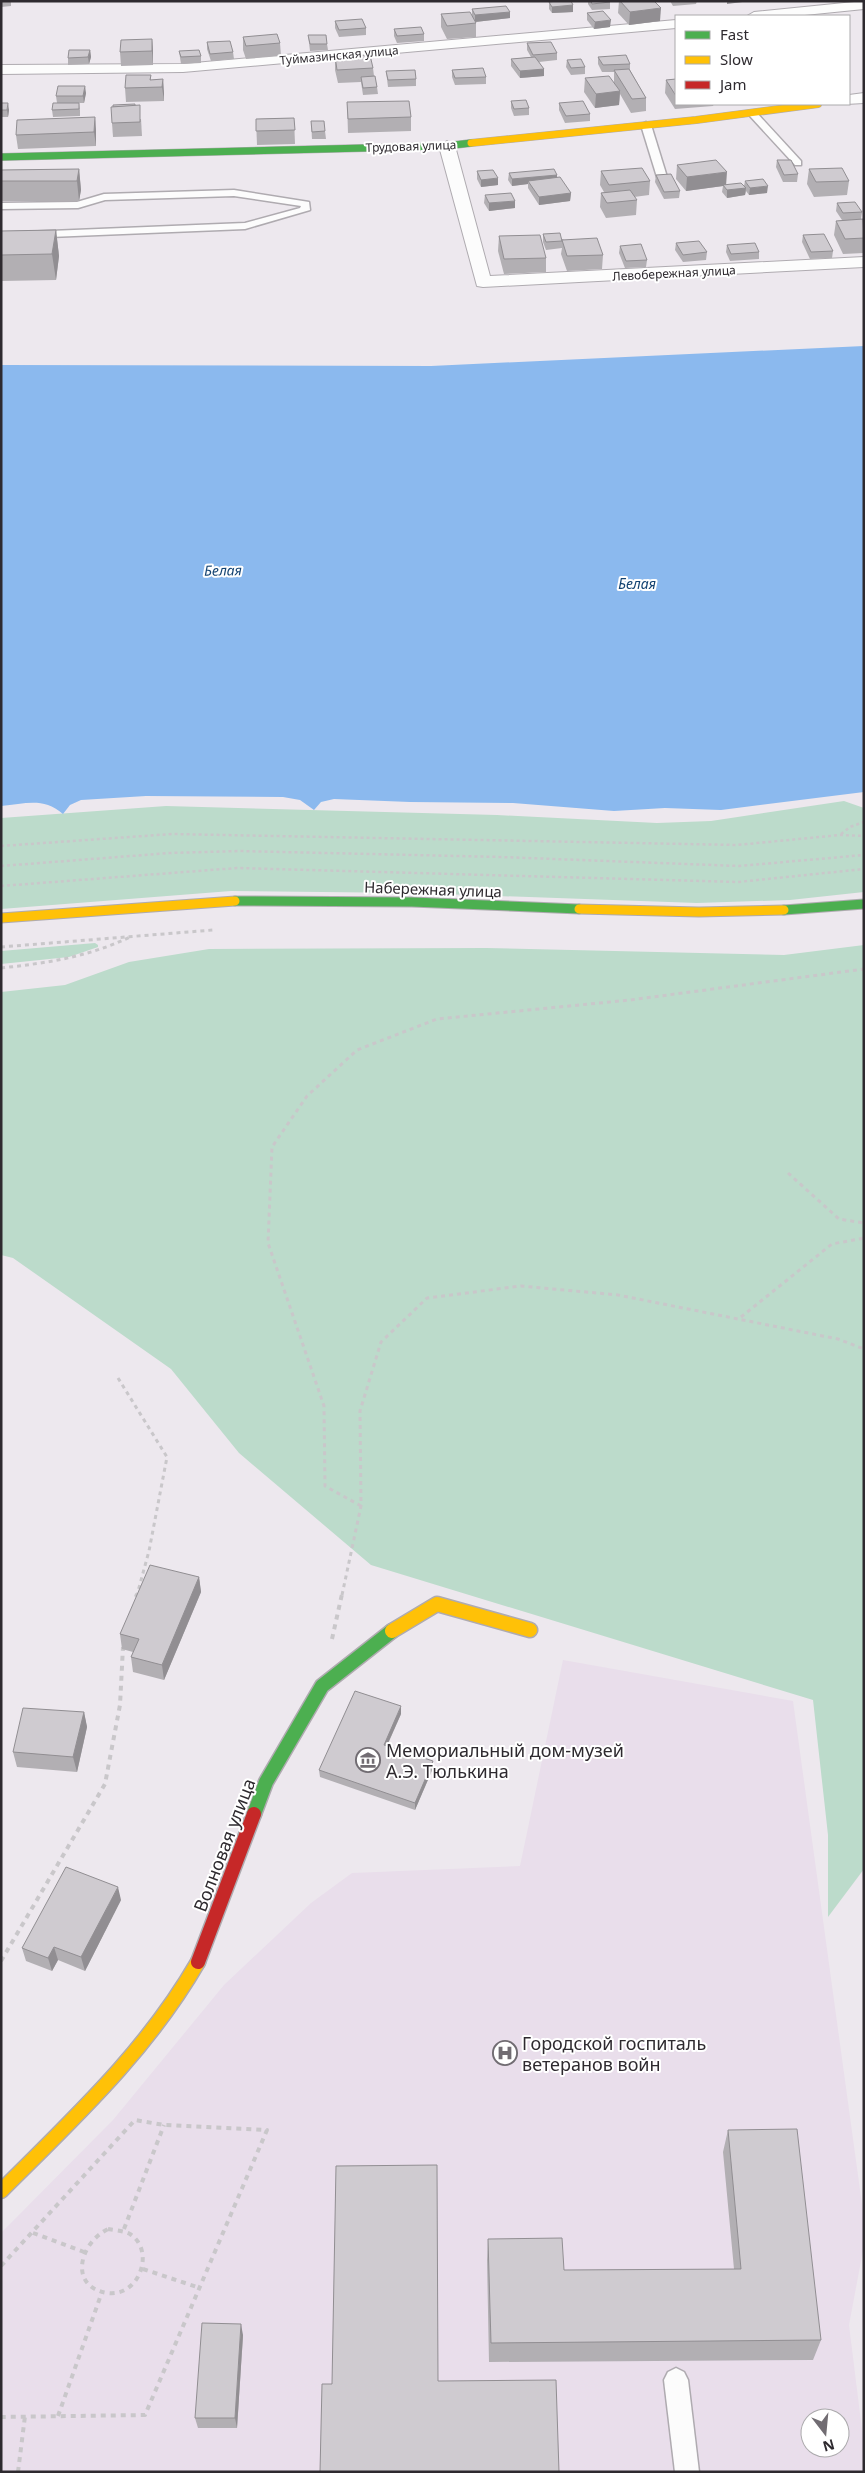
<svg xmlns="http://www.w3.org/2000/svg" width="865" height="2473" viewBox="0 0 865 2473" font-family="'Noto Sans',sans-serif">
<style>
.built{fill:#e9deeb;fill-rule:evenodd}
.green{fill:#bcdbcb}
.water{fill:#8bb9ee}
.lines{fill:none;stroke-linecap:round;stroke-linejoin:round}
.lane-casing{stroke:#afabb0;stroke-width:3}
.street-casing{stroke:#afabb0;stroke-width:2}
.fast-far2-casing{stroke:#afabb0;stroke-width:8}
.fast-far1-casing{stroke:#afabb0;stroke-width:11}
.fast-casing{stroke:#afabb0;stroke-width:17}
.slow-far2-casing{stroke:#afabb0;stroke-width:8}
.slow-far1-casing{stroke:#afabb0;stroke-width:11}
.slow-casing{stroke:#afabb0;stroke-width:17}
.jam-casing{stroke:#afabb0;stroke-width:17}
.path-far2{stroke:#c9c7ca;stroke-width:2.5;stroke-dasharray:3 3;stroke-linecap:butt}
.path-far1{stroke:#c9c7ca;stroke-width:3;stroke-dasharray:4 4;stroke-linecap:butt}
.path{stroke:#c9c7ca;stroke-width:4;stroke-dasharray:5 5;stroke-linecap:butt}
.lane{fill:#fcfcfc;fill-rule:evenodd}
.street{fill:#fcfcfc;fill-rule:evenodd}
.fast-far2{stroke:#4caf50;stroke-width:7}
.fast-far1{stroke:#4caf50;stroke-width:9}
.fast{stroke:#4caf50;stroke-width:14}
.slow-far2{stroke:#ffc107;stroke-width:7}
.slow-far1{stroke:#ffc107;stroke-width:9}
.slow{stroke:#ffc107;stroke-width:14}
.jam{stroke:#c62828;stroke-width:14}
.wall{fill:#b2afb3}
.shaded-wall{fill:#918e92}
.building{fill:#cfcbd0;stroke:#918e92}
.labels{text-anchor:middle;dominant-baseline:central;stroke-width:4;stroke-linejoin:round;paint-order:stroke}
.far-street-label{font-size:12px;fill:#2e2a2f;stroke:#fff}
.far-water-label{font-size:14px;font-style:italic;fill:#134372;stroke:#fff}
.street-label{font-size:15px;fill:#2e2a2f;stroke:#fff}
.near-poi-label{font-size:18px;fill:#2e2a2f;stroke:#fff;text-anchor:start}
.near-street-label{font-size:18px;fill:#2e2a2f;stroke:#fff}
</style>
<rect width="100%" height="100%" fill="#ede8ee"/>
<path class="built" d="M563 1660 793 1701 864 2219V2245L849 2325 864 2446V2472H1V2233L113 2120 224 1985 311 1903 352 1873 520 1866ZM810 2418H840V2448H810Z"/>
<g class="green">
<polygon points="844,801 864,808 864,892 790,900 697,903 413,893 231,891 1,909 1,818 166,806 497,815 657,823 711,821"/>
<polygon points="95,943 98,945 98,947 69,957 1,964 1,951"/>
<polygon points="864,945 864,1869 828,1917 828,1835 813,1700 371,1565 239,1453 171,1369 13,1258 1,1255 1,992 65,985 129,962 209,949 486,948 784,955"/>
</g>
<path class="water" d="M864 346V792L721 810 665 808 614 811 513 803 410 802 334 799 321 802 314 810 300 800 283 797 146 796 81 800 70 805 63 814C43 797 26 804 1 806V365L431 366Z"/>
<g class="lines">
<defs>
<g id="lane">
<polygon points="749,111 755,111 801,161 801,165 795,165 749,115"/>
<polygon points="646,122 651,125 667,177 665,179 657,177 641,125"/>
<polygon points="234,190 309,202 310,210 245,229 1,239 1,233 245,223 300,208 301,206 234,196 105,200 78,208 1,209 1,203 77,202 104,194"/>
<polygon points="676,2368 684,2372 688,2380 699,2472 675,2472 664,2380 668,2372"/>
</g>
<g id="street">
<polygon points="864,1 864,9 795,16 747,16 754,12"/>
<polygon points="676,20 676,28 183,72 1,74 1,65 183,64"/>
<polygon points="864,93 864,103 846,104 849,104 849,95"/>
<polygon points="447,141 455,146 490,276 864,257 864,267 483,287 477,286 439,146"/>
</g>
<polyline id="fast-far2" points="1,157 446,146 471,143"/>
<g id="fast-far1">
<polyline points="235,901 412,902 579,909"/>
<polyline points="784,910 864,904"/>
</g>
<polyline id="fast" points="254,1814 266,1782 322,1686 392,1631"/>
<polyline id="slow-far2" points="471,143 696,120 818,104"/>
<g id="slow-far1">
<polyline points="579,909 699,912 784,910"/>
<polyline points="1,918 235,901"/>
</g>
<g id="slow">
<polyline points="392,1631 437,1604 530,1630"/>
<path d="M1 2191C74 2118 146 2052 198 1962"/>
</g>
<polyline id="jam" points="198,1962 254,1814"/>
</defs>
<use href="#lane" class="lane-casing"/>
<use href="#street" class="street-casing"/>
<use href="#fast-far2" class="fast-far2-casing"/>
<use href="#fast-far1" class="fast-far1-casing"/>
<use href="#fast" class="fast-casing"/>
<use href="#slow-far2" class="slow-far2-casing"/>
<use href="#slow-far1" class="slow-far1-casing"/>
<use href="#slow" class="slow-casing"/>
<use href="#jam" class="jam-casing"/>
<g class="path-far2">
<polyline points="841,834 850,827 864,822"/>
<polyline points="1,846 172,834 737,845 840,835 864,836"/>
<polyline points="1,866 170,853 239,851 501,857 739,866 864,855"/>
<polyline points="1,886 237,868 738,882 864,869"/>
</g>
<g class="path-far1">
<polyline points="1,947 213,930"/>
<path d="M1 968C47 963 88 957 130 937"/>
<polyline points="788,1173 839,1219 864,1223"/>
<polyline points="741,1317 832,1244 864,1238"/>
<polyline points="118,1378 167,1457 149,1551 137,1595"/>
<polyline points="361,1506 325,1486 324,1406 268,1243 272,1147 307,1096 357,1050 437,1019 630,1000 864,969"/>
<polyline points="342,1595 361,1506 360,1411 381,1342 427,1298 521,1286 618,1295 838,1339 864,1349"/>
</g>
<g class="path">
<polyline points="136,1597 137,1594"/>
<polyline points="332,1639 342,1594"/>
<polyline points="1,1961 105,1784 120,1705 123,1647"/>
<path d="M108 2229C115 2230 124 2231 130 2234 156 2251 139 2297 108 2293 69 2288 78 2244 108 2229Z"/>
<polyline points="124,2229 164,2125"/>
<polyline points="33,2233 84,2252"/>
<polyline points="1,2266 135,2120 164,2125 267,2130 145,2415 1,2417"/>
<polyline points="143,2269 200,2288"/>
<polyline points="58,2416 102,2292"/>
<polyline points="18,2472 25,2416"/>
</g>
<use href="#lane" class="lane"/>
<use href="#street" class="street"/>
<use href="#fast-far2" class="fast-far2"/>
<use href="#fast-far1" class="fast-far1"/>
<use href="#fast" class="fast"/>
<use href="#slow-far2" class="slow-far2"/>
<use href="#slow-far1" class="slow-far1"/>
<use href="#slow" class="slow"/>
<use href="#jam" class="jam"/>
</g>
<g class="wall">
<polygon points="1,1 11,1 11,6 1,7"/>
<polygon points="588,1 610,1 610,9 592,10 588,4"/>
<polygon points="619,1 654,1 660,21 629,25 618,13"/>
<polygon points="670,1 697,1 696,4 673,6"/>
<polygon points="549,2 573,5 573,12 552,13 549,9"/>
<polygon points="472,9 510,12 510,18 475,22 472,17 476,23 476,37 447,39 441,27 441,14 472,16"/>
<polygon points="587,13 610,27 594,29 587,20"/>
<polygon points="335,21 366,28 366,35 339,37 335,28"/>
<polygon points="394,29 424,34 424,41 397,43 394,36"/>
<polygon points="308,35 327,44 328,50 310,51"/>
<polygon points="243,37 280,43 281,56 246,59 243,50"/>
<polygon points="152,39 153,52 153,65 121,66 120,52"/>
<polygon points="207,42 233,52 234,59 211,61 207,49"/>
<polygon points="527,43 557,53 557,60 539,62 544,69 544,76 520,78 511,66 511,59 531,57 527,50"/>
<polygon points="90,50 91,57 89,64 68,65 68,58"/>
<polygon points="179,51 201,56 201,63 181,64"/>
<polygon points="335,56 373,68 374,76 377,87 378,94 363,95 361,82 338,83 335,70"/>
<polygon points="598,57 630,64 630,70 646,98 646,111 631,113 620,94 619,105 595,108 584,92 585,78 614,82 614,72 602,72 598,64"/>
<polygon points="567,60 585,67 585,74 571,75 566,67"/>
<polygon points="452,70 486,77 486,84 455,85 452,77"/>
<polygon points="386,71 416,79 416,86 388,87"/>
<polygon points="151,75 151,80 163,79 164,101 126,102 125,88"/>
<polygon points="676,79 676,104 714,104 713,106 675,109 665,93 666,80"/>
<polygon points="86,93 84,103 79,103 80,110 80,116 53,117 52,110 78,103 57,103 56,96"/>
<polygon points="511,101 529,108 529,115 514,116 511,108"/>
<polygon points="347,102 411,117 411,131 348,133"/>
<polygon points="1,103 9,110 8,117 1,117"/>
<polygon points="559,103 590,114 590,121 565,123 559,110"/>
<polygon points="95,117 96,131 96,146 18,149 16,135"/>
<polygon points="294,118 295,144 257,145 256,119"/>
<polygon points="141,119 142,136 113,137 112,123"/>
<polygon points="311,121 325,131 326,139 312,139"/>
<polygon points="777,160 798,174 797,182 783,182 776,167"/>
<polygon points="677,165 726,185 744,186 745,181 767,193 749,195 746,191 745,195 727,198 722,192 723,186 686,191 676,179"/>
<polygon points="79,169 81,190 79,201 1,201 1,170"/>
<polygon points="809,169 849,181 847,195 814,197 807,184"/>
<polygon points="477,171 498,185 481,187 477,179"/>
<polygon points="601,171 650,181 649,195 634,197 637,200 636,215 606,218 600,207 601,193 604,192 600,185"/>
<polygon points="509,173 557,175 557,177 571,193 570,201 539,205 528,188 528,184 512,186 508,180"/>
<polygon points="656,175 680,191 679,198 664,199 655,182"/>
<polygon points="485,195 515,208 489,211 484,203"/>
<polygon points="837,203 862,212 861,219 864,221 864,253 843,254 834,235 836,221 842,220 836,211"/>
<polygon points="56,230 59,256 56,280 1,281 1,231"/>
<polygon points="543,234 562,239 603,255 602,269 567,271 561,254 562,248 546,250 543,242"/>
<polygon points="803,235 833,251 832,258 810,259 802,242"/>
<polygon points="499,236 546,258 546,272 504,274 498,251"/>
<polygon points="676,243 707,252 706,260 683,262 675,250"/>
<polygon points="727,245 759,252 759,259 730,261 726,252"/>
<polygon points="620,246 647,260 646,267 625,268 619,253"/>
<polygon points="199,1577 201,1592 164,1680 133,1672 131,1657 133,1652 122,1649 120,1634"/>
<polygon points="84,1712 87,1727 77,1772 17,1767 13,1752"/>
<polygon points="401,1714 387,1746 433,1768 415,1810 320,1777 319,1770"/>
<polygon points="121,1900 85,1971 58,1960 52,1971 26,1961 22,1948"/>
<polygon points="728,2130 821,2340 813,2360 489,2362 487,2260 488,2239 564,2270 734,2269 723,2152"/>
<polygon points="243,2335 237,2428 198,2428 195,2418"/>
</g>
<g class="shaded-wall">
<polygon points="727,1 750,1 727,4"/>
<polygon points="573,5 573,12 552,13 552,7"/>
<polygon points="661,8 660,21 629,25 630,12"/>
<polygon points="510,12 510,18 475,22 475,15"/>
<polygon points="611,20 610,27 594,29 595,22"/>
<polygon points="152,39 153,52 153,65 152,51"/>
<polygon points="90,50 91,57 89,64 88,57"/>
<polygon points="544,69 544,76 520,78 520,71"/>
<polygon points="163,79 164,93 164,101 162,87"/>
<polygon points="85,86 86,93 84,103 83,96"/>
<polygon points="620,91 619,105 595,108 596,94"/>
<polygon points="8,103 9,110 8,117 7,110"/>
<polygon points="95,117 96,131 96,146 94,132"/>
<polygon points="79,169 81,190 79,201 77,181"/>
<polygon points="727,172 726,186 723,185 723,186 686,191 687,177"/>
<polygon points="557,175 557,182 528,181 528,184 512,186 512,179"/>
<polygon points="498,178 498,185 481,187 481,180"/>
<polygon points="768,186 767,193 749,195 750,188"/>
<polygon points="746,188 745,195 727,198 727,190"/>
<polygon points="571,193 570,201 539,205 539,197"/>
<polygon points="515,201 515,208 489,211 489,203"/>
<polygon points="56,230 59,256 56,280 52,254"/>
<polygon points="199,1577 201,1592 164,1680 162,1665"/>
<polygon points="401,1706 401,1714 384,1752 384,1745"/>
<polygon points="84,1712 87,1727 77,1772 73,1757"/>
<polygon points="433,1761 433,1768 415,1810 415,1803"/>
<polygon points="118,1887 121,1900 85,1971 81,1957"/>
<polygon points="54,1947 58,1960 52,1971 48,1958"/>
<polygon points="241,2324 243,2335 237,2428 235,2418"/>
</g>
<g class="building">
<polygon points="557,1 571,1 573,5 552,7 549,2"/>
<polygon points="591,1 610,1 610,2 592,4"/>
<polygon points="620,1 654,1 661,8 630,12"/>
<polygon points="506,6 510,12 475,15 472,9"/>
<polygon points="603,11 611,20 595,22 587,13"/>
<polygon points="470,12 476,23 447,26 441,14"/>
<polygon points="362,19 366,28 339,30 335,21"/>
<polygon points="421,27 424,34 397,36 394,29"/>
<polygon points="277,34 280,43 246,46 243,37"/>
<polygon points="308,35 326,35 327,44 310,44"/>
<polygon points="152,39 152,51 120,52 121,40"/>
<polygon points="230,41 233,52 210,54 207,42"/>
<polygon points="551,42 557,53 533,55 527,43"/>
<polygon points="69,50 90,50 88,57 68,58"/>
<polygon points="199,50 201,56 181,57 179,51"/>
<polygon points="370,55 373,68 337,70 335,56"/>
<polygon points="626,55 630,64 603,65 598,57"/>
<polygon points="535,57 544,69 520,71 511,59"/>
<polygon points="581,59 585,67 571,68 567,60"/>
<polygon points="483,68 486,77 455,78 452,70"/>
<polygon points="629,69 646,98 632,99 614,70"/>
<polygon points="415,70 416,79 388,80 386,71"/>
<polygon points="126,75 151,75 150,80 163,79 162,87 125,88"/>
<polygon points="375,76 377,87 363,88 361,77"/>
<polygon points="609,76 620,91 596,94 585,78"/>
<polygon points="676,79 676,96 666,80"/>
<polygon points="58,86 85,86 83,96 56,96"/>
<polygon points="526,100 529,108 514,109 511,101"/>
<polygon points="409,101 411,117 348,119 347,102"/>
<polygon points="583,101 590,114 566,116 559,103"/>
<polygon points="1,103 8,103 7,110 1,110"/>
<polygon points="53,103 79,103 79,109 52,110"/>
<polygon points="135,104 135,106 113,107 113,105"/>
<polygon points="140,105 140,122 112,123 111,107"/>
<polygon points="95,117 94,132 16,135 17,120"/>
<polygon points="294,118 295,130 256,131 256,119"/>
<polygon points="311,121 324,121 325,131 312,132"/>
<polygon points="716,160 727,172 687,177 677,165"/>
<polygon points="777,160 791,160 798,174 784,175"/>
<polygon points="642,168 650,181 609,185 601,171"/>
<polygon points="842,168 849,181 816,182 809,169"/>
<polygon points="79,169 77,181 1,181 1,170"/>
<polygon points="554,169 557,175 512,179 509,173"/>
<polygon points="493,170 498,178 481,180 477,171"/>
<polygon points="671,174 680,191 664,192 656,175"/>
<polygon points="560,177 571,193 539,197 528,181"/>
<polygon points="763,179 768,186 750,188 745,181"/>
<polygon points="741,183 746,188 727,190 723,185"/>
<polygon points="630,190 637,200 607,203 601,193"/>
<polygon points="511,193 515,201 489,203 485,195"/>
<polygon points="855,202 862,212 843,213 837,203"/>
<polygon points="863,219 864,238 845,239 836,221"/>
<polygon points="56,230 52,254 1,255 1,231"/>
<polygon points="560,233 562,241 546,242 543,234"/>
<polygon points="824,234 833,251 811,252 803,235"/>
<polygon points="540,235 546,258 504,259 499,236"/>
<polygon points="597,238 603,255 567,256 562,240"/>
<polygon points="699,241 707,252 683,255 676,243"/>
<polygon points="755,243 759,252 731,254 727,245"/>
<polygon points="641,244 647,260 626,261 620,246"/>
<polygon points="150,1565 199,1577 162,1665 131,1657 139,1639 120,1634"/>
<polygon points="355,1691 401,1706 384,1745 433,1761 415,1803 319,1770"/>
<polygon points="23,1708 84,1712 73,1757 13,1752"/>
<polygon points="66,1867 118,1887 81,1957 54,1947 48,1958 22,1948"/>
<polygon points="797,2129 821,2340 491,2343 488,2239 562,2238 564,2270 741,2269 728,2130"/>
<polygon points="437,2165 438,2381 556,2380 559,2472 320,2472 322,2384 332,2384 336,2166"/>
<polygon points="202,2323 241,2324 235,2418 195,2418"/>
</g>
<defs>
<symbol id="museum-ring" viewBox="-11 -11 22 22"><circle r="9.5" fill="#fff" stroke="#716c72" stroke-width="1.5"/><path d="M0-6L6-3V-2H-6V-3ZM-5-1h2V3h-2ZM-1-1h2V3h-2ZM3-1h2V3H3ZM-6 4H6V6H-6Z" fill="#716c72"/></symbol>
<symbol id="hospital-ring" viewBox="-11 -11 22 22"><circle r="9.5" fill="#fff" stroke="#716c72" stroke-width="1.5"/><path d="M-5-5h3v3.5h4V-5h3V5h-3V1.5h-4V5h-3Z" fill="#716c72"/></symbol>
</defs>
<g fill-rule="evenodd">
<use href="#museum-ring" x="354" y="1746" width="28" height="28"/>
<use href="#hospital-ring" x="491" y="2039" width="28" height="28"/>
</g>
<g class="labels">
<g class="far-street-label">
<text transform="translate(339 55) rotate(-5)">Туймазинская улица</text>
<text transform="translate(411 146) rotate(-2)">Трудовая улица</text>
<text transform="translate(674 273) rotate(-3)">Левобережная улица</text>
</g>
<g class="far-water-label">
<text transform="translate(223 570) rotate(-1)">Белая</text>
<text x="637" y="583">Белая</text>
</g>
<g class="street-label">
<text transform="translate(433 889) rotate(2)">Набережная улица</text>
</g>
<g class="near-poi-label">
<text x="386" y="1750">Мемориальный дом-музей<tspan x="386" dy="21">А.Э. Тюлькина</tspan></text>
<text x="522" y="2043">Городской госпиталь<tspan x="522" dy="21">ветеранов войн</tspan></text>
</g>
<g class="near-street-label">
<text transform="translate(224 1845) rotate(-69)">Волновая улица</text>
</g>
</g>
<rect width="865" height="2473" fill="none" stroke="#2e2a2f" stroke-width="5"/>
<rect x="675" y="15" width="175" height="90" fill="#ffffff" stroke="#abaaac"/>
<rect x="685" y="31" width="25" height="8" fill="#4caf50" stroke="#abaaac"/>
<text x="720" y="40" font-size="15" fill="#2e2a2f">Fast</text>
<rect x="685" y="56" width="25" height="8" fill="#ffc107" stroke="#abaaac"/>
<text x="720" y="65" font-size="15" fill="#2e2a2f">Slow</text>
<rect x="685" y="81" width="25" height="8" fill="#c62828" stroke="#abaaac"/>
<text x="720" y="90" font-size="15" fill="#2e2a2f">Jam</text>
<g transform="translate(825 2433) rotate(164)"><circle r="24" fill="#ffffff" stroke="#abaaac"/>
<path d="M0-4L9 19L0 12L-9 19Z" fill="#716c72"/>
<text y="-8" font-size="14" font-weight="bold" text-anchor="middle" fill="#2e2a2f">N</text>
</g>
</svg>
